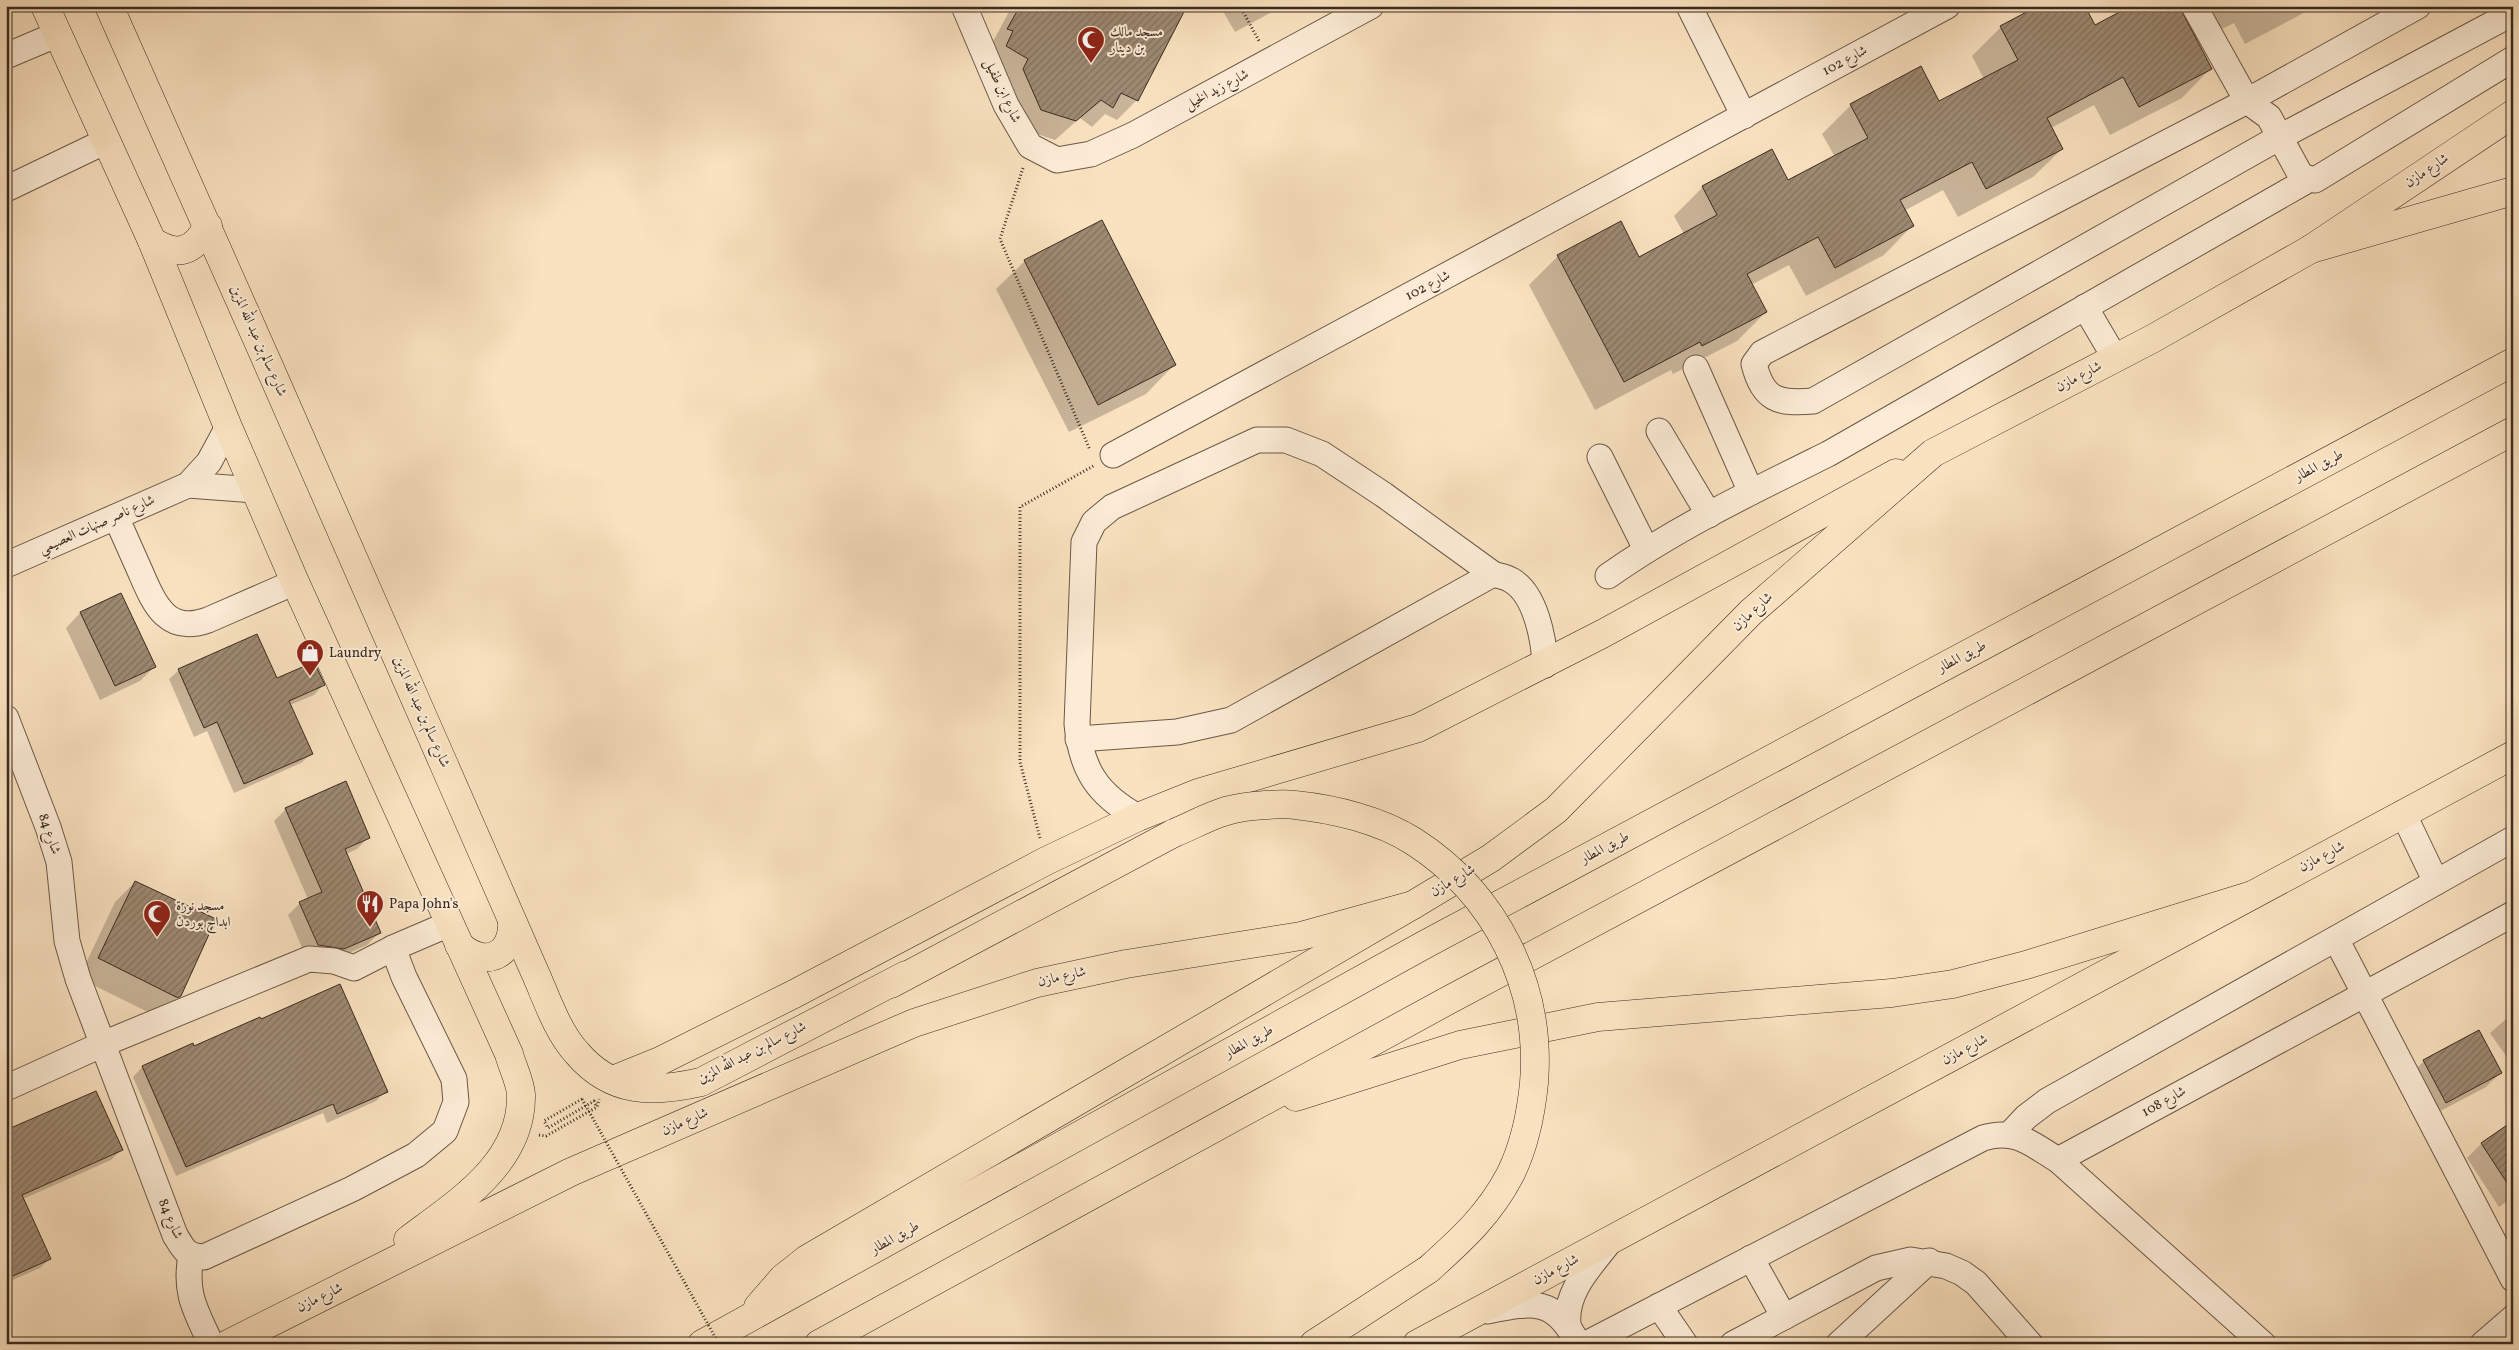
<svg xmlns="http://www.w3.org/2000/svg" width="2519" height="1350" viewBox="0 0 2519 1350" font-family="Vollkorn,Amiri,serif">
<style>
.shadow{fill:#0003}
.building{fill:url(#building-hatch);stroke:#3b2a20}
.lines{fill:none;stroke-linecap:round;stroke-linejoin:round}
.minor-casing{stroke:#6b5848;stroke-width:27}
.major-casing{stroke:#3b2a20;stroke-width:29}
.highway-casing{stroke:#3b2a20;stroke-width:29}
.path{stroke:#3b2a20;stroke-width:3;stroke-dasharray:1 2.5;stroke-linecap:butt}
.minor{stroke:#fcecd6;stroke-width:25}
.major{stroke:#fae2c0;stroke-width:28}
.highway{stroke:#fae2c0;stroke-width:28}
.major-bridge-casing{stroke:#3b2a20;stroke-width:29;stroke-linecap:butt}
.path-bridge{stroke:#3b2a20;stroke-width:3;stroke-dasharray:1 2.5;stroke-linecap:butt}
.major-bridge{stroke:#fae2c0;stroke-width:28}
.labels{text-anchor:middle;dominant-baseline:central;stroke-width:4;stroke-linejoin:round;paint-order:stroke}
.poi-label{font-size:14px;fill:#3b2a20;stroke:#fcecd6;text-anchor:start}
.street-label{font-size:14px;fill:#3b2a20;stroke:#fcecd6}
</style>
<defs>
<pattern id="building-hatch" width="6" height="6" patternUnits="userSpaceOnUse" patternTransform="scale(1.25)"><rect width="6" height="6" fill="#9e8a73"/><path d="M-1 1l2-2M0 6l6-6M5 7l2-2" fill="none" stroke="#82715e"/></pattern>
</defs>
<rect width="100%" height="100%" fill="#fae2c0"/>
<filter id="stains"><feTurbulence type="fractalNoise" baseFrequency=".004" numOctaves="4"/><feColorMatrix values="0 0 0 0 .2 0 0 0 0 .09 0 0 0 0 .02 0 0 0 .5 -.17"/></filter>
<radialGradient id="worn" r=".72"><stop offset=".6" stop-color="#630" stop-opacity="0"/><stop offset="1" stop-color="#630" stop-opacity=".3"/></radialGradient>
<g class="shadow">
<polygon points="1012,6 1186,6 1137,100 1117,120 1105,114 1092,127 1080,118 1055,140 1022,129 1004,89 1009,79 987,66 989,49"/>
<polygon points="1220,6 1283,6 1235,32"/>
<polygon points="2041,6 2210,69 2182,98 2110,135 2094,105 2051,128 2062,149 2033,177 1958,217 1943,190 1904,211 1912,226 1884,255 1806,296 1789,265 1751,285 1766,312 1737,341 1673,374 1671,370 1595,410 1529,285 1558,256 1639,258 1684,234 1674,216 1703,187 1788,182 1835,157 1822,134 1851,105 1939,103 1984,79 1972,56 2001,27"/>
<polygon points="2190,6 2317,6 2245,44 2234,23 2206,37"/>
<polygon points="1025,261 1174,365 1146,394 1069,432 996,289"/>
<polygon points="120,594 155,666 140,681 100,700 66,628 80,613"/>
<polygon points="179,670 323,685 314,695 290,705 311,754 301,763 234,793 207,731 194,737 169,679"/>
<polygon points="286,809 369,837 357,849 346,854 379,933 367,945 331,961 306,957 288,915 300,903 308,899 274,821"/>
<polygon points="135,882 179,996 158,1017 79,978 115,902"/>
<polygon points="2513,1013 2513,1066 2490,1033"/>
<polygon points="192,1045 194,1048 386,1091 376,1101 327,1123 323,1113 176,1176 133,1077 142,1067"/>
<polygon points="2424,1061 2501,1072 2486,1087 2431,1116 2409,1076"/>
<polygon points="2513,1123 2513,1197 2499,1207 2467,1158 2481,1144"/>
<polygon points="6,1136 121,1150 111,1160 23,1199 49,1259 40,1268 6,1283"/>
</g>
<g class="building">
<polygon points="1020,6 1187,6 1138,101 1121,93 1113,108 1101,100 1076,121 1041,110 1023,69 1028,59 1006,46 1013,31 1007,29"/>
<polygon points="2038,6 2085,6 2095,25 2131,6 2179,6 2212,69 2139,107 2123,77 2047,118 2063,149 1986,189 1972,162 1900,200 1914,226 1835,268 1818,237 1747,274 1767,312 1702,346 1700,342 1624,382 1557,255 1621,221 1639,257 1717,215 1702,186 1772,149 1788,180 1868,138 1850,104 1921,66 1939,101 2018,60 2000,26"/>
<polygon points="1102,220 1176,365 1098,405 1024,260"/>
<polygon points="121,593 156,667 115,686 80,612"/>
<polygon points="257,634 277,678 314,662 325,685 289,701 313,754 244,784 217,722 204,728 178,669"/>
<polygon points="346,781 370,838 345,849 381,933 344,949 318,945 299,902 322,892 285,808"/>
<polygon points="135,881 216,919 181,996 178,998 98,958"/>
<polygon points="340,984 388,1092 337,1114 333,1104 186,1167 142,1066 193,1043 194,1046 260,1017 261,1019"/>
<polygon points="2479,1030 2502,1073 2446,1103 2423,1060"/>
<polygon points="96,1091 123,1150 22,1195 51,1259 6,1279 6,1130"/>
<polygon points="2513,1121 2513,1192 2481,1143"/>
</g>
<g class="lines">
<defs>
<g id="minor">
<polyline points="964,6 1006,105 1030,146 1057,160 1091,154 1133,135 1371,6"/>
<polyline points="1689,6 1744,116"/>
<polyline points="2194,6 2247,101 2418,6"/>
<path d="M2513 13 2280 137 1813 401C1778 404 1763 400 1754 364L1762 353 2247 101 2269 117 2301 176 2315 180 2513 59"/>
<polyline points="6,56 58,34"/>
<polyline points="6,189 106,141"/>
<polyline points="2085,307 2115,358"/>
<polyline points="1696,368 1751,492"/>
<polyline points="1659,431 1709,515"/>
<polyline points="1113,455 1947,6"/>
<polyline points="1600,457 1646,549"/>
<polyline points="188,485 255,490"/>
<path d="M116 517C124 535 132 553 140 571 154 603 166 635 208 620L295 582"/>
<polyline points="6,565 188,485 209,462 228,427"/>
<path d="M1608 576C1676 528 1753 491 1828 454L2308 180"/>
<path d="M6 718 48 827 59 862 67 941 78 979 175 1235C184 1250 186 1256 204 1257L352 1189 416 1155 445 1131 456 1102 454 1079 404 977 393 948 449 924"/>
<polyline points="1078,739 1177,732 1231,720 1493,574"/>
<polyline points="2403,813 2436,882"/>
<path d="M1138 817C1098 795 1081 770 1077 724L1084 542 1094 522 1112 507 1257 440H1286L1322 454 1384 495 1493 574C1499 576 1506 577 1511 580 1536 594 1544 640 1545 665"/>
<polyline points="2336,939 2513,1279"/>
<polyline points="6,1088 103,1044 309,959 334,961 354,968 393,948"/>
<polyline points="2010,1134 2026,1117 2047,1101 2513,839"/>
<polyline points="2058,1160 2513,914"/>
<path d="M191 1256C184 1294 196 1311 211 1344"/>
<polyline points="1751,1258 1784,1317"/>
<polyline points="1659,1306 1685,1344"/>
<path d="M1487 1311C1533 1302 1555 1297 1578 1344"/>
<path d="M1568 1324C1565 1291 1591 1266 1610 1241"/>
<path d="M1586 1344 1983 1138C2016 1128 2031 1144 2058 1160L2263 1344"/>
<polyline points="1733,1344 1876,1268 1911,1260 1946,1266 1962,1273 1976,1283 2030,1344"/>
<polyline points="1839,1344 1929,1261"/>
<polyline points="2483,1344 2513,1318"/>
</g>
<g id="major">
<path d="M45 6 152 241 228 427 295 582 509 1054C512 1066 520 1081 521 1094 523 1163 457 1203 408 1240"/>
<path d="M109 6C223 259 333 513 445 767 474 834 503 901 533 968 546 996 556 1030 577 1053 612 1094 653 1093 701 1082L906 975"/>
<path d="M152 241C177 257 193 253 208 226"/>
<path d="M459 945C485 969 514 956 512 921"/>
<polyline points="891,984 1174,833"/>
<polyline points="613,1080 660,1061 794,994 1046,861 1138,817 1198,793 1418,728 1604,633 1896,473"/>
<polyline points="228,1344 571,1172 914,1023 1037,983 1126,964 1301,936 1413,905 1491,858 1556,810 1751,612 1933,453 2152,339 2311,249 2513,114"/>
<polyline points="1314,1344 1429,1269"/>
<polyline points="1417,1344 2513,755"/>
</g>
<g id="highway">
<polyline points="2311,249 2513,191"/>
<polyline points="1296,1097 1460,1045 1598,1017 1892,993 1953,984 2026,965 2252,895"/>
<polyline points="758,1307 783,1278 807,1259 1413,905"/>
<polyline points="702,1344 1424,945 2513,362"/>
<polyline points="819,1344 1447,1001 2513,431"/>
</g>
</defs>
<use href="#minor" class="minor-casing"/>
<use href="#major" class="major-casing"/>
<use href="#highway" class="highway-casing"/>
<g class="path">
<polyline points="1240,6 1259,41"/>
<polyline points="1023,168 1000,239 1090,450"/>
<polyline points="1040,838 1020,762 1020,507 1095,465"/>
<polyline points="582,1099 544,1121 548,1128 594,1101 597,1107"/>
<polyline points="539,1135 546,1136 597,1107 599,1099"/>
</g>
<use href="#minor" class="minor"/>
<use href="#major" class="major"/>
<use href="#highway" class="highway"/>
<defs>
<path id="major-bridge" d="M1174 833C1192 826 1212 814 1230 810 1244 806 1281 803 1295 805 1334 809 1380 820 1413 841 1496 894 1542 986 1534 1083 1531 1114 1524 1147 1510 1175 1489 1215 1462 1239 1429 1269"/>
</defs>
<use href="#major-bridge" class="major-bridge-casing"/>
<polyline class="path-bridge" points="582,1099 719,1344"/>
<use href="#major-bridge" class="major-bridge"/>
</g>
<defs>
<symbol id="mosque-pin" viewBox="-11 -11 22 30"><path d="M0 17L-7.5 6A9.5 9.5 0 1 1 7.5 6Z" fill="#8f2418" stroke="#fcecd6"/><path d="M3.5-4.9A6 6 0 1 0 3.5 4.9A5 5 0 1 1 3.5-4.9Z" fill="#fff"/></symbol>
<symbol id="shop-pin" viewBox="-11 -11 22 30"><path d="M0 17L-7.5 6A9.5 9.5 0 1 1 7.5 6Z" fill="#8f2418" stroke="#fcecd6"/><path d="M-5-2.5h2.3a2.7 3.5 0 0 1 5.4 0H5L5.5 6h-11ZM-1.5-2.5h3a1.5 2.3 0 0 0-3 0Z" fill="#fff"/></symbol>
<symbol id="restaurant-pin" viewBox="-11 -11 22 30"><path d="M0 17L-7.5 6A9.5 9.5 0 1 1 7.5 6Z" fill="#8f2418" stroke="#fcecd6"/><path d="M-5-6h1v4h1v-4h1v4h1v-4h1v5L-1.5 .5V6h-2V.5L-5-1ZM5-6V6H3V1.5H1.5Q1.5-4 5-6Z" fill="#fff"/></symbol>
</defs>
<g fill-rule="evenodd">
<use href="#mosque-pin" x="1075" y="24" width="32" height="43"/>
<use href="#shop-pin" x="294" y="637" width="32" height="43"/>
<use href="#restaurant-pin" x="354" y="888" width="32" height="43"/>
<use href="#mosque-pin" x="141" y="898" width="32" height="43"/>
</g>
<g class="labels">
<g class="poi-label">
<text x="1110" y="32">مسجد مالك<tspan x="1110" dy="16">بن دينار</tspan></text>
<text x="329" y="653">Laundry</text>
<text x="389" y="904">Papa John's</text>
<text x="176" y="906">مسجد نورة<tspan x="176" dy="16">ابداح بوردن</tspan></text>
</g>
<g class="street-label">
<text transform="translate(1845 61) rotate(-28)">شارع 102</text>
<text transform="translate(1217 90) rotate(-28)">شارع زيد الخيل</text>
<text transform="translate(1002 91) rotate(65)">شارع ابن طفيل</text>
<text transform="translate(2427 171) rotate(-34)">شارع مازن</text>
<text transform="translate(1428 286) rotate(-28)">شارع 102</text>
<text transform="translate(258 341) rotate(66)">شارع سالم بن عبد الله المزين</text>
<text transform="translate(2079 377) rotate(-28)">شارع مازن</text>
<text transform="translate(2319 466) rotate(-28)">طريق المطار</text>
<text transform="translate(97 525) rotate(-24)">شارع ناصر صنهات العصيمي</text>
<text transform="translate(1753 612) rotate(-43)">شارع مازن</text>
<text transform="translate(1962 657) rotate(-28)">طريق المطار</text>
<text transform="translate(421 712) rotate(66)">شارع سالم بن عبد الله المزين</text>
<text transform="translate(49 834) rotate(71)">شارع 84</text>
<text transform="translate(1605 848) rotate(-28)">طريق المطار</text>
<text transform="translate(2322 857) rotate(-28)">شارع مازن</text>
<text transform="translate(1453 881) rotate(-31)">شارع مازن</text>
<text transform="translate(1062 977) rotate(-13)">شارع مازن</text>
<text transform="translate(1249 1042) rotate(-29)">طريق المطار</text>
<text transform="translate(1965 1050) rotate(-28)">شارع مازن</text>
<text transform="translate(752 1053) rotate(-27)">شارع سالم بن عبد الله المزين</text>
<text transform="translate(2164 1102) rotate(-29)">شارع 108</text>
<text transform="translate(685 1122) rotate(-24)">شارع مازن</text>
<text transform="translate(170 1219) rotate(67)">شارع 84</text>
<text transform="translate(895 1238) rotate(-29)">طريق المطار</text>
<text transform="translate(1556 1270) rotate(-28)">شارع مازن</text>
<text transform="translate(320 1298) rotate(-26)">شارع مازن</text>
</g>
</g>
<rect width="2519" height="1350" fill="none" stroke="#fae2c0" stroke-width="25"/>
<rect x="8" y="8" width="2504" height="1335" fill="none" stroke="#3b2a20" stroke-width="2.5"/>
<rect x="12" y="12" width="2494" height="1325" fill="none" stroke="#3b2a20"/>
<rect width="100%" height="100%" filter="url(#stains)"/>
<rect width="100%" height="100%" fill="url(#worn)"/>
</svg>
